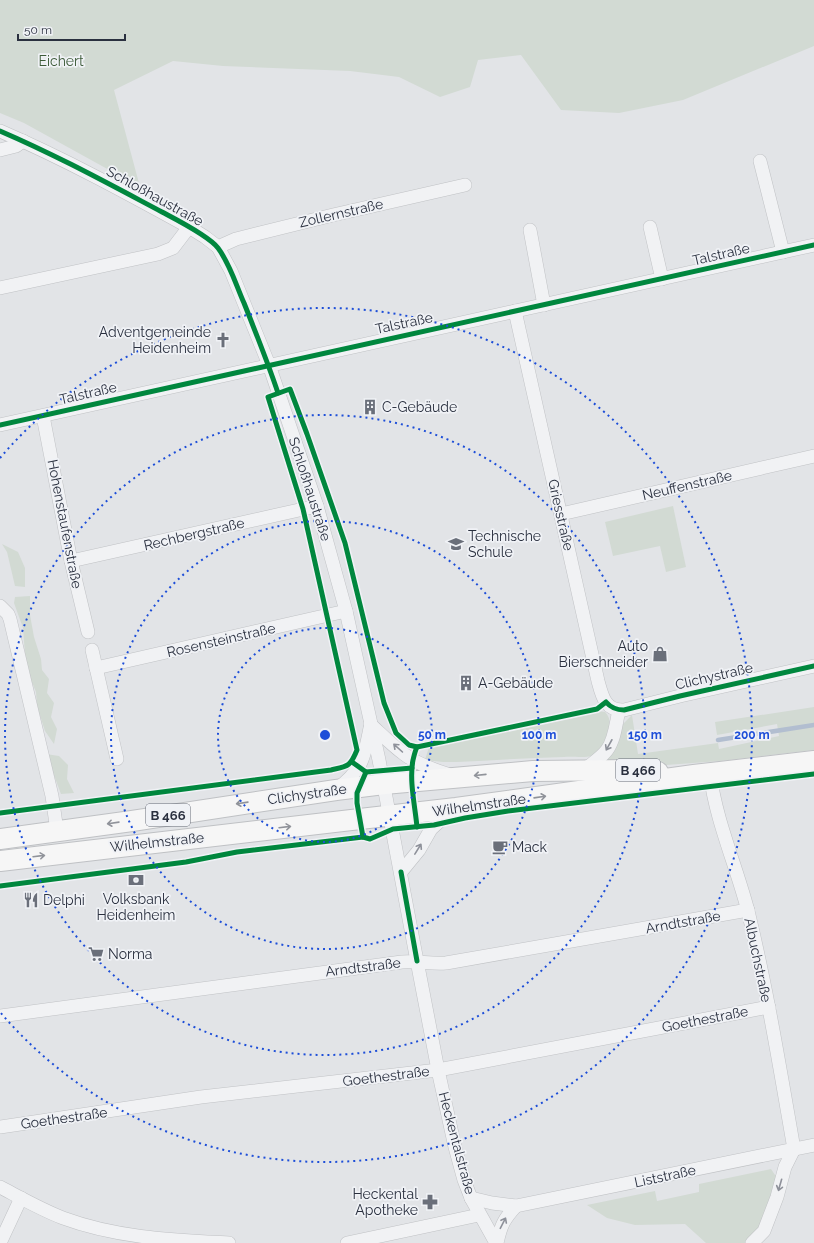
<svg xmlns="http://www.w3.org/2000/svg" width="814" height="1243" viewBox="0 0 814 1243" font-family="Raleway,sans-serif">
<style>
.green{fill:#d2dad3}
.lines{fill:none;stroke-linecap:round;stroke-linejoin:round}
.stream{stroke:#b2bed0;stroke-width:4.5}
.street-casing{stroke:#c0c2c5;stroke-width:14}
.primary-casing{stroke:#bfc1c4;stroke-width:22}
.street{stroke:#f1f2f4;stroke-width:13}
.primary{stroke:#f6f6f6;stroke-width:20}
.cycleway-casing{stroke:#f0f2f6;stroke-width:8}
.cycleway{stroke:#00873e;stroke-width:5}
.oneway{stroke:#8e919a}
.oneway2{stroke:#90939a}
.ring{fill:none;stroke:#1d4ed8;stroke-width:2;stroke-dasharray:2 4}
.labels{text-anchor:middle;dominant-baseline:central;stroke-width:3.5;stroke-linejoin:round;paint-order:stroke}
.shield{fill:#f0f2f6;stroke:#656a76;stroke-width:1}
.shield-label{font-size:13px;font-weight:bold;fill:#2a303f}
.park-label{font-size:14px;fill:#3c5a38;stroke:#f0f2f6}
.street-label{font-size:14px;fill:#2a303f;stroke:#f0f2f6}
.poi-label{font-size:14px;fill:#2a303f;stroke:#f0f2f6;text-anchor:start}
.centre{fill:#1d4ed8;stroke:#f0f2f6;stroke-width:2}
.ring-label{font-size:12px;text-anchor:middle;font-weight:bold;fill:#1d4ed8;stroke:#f0f2f6;stroke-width:3.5;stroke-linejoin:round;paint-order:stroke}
</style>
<rect width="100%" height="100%" fill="#e2e4e7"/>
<g class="green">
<polygon points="0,0 814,0 814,46 683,100 619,113 561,110 521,55 478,60 470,87 440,97 399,77 350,71 223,66 173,61 114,90 140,187 24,123 0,113"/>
<polygon points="673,506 686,567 666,572 660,546 613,556 605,522"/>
<polygon points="2,544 18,552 25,568 25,587 15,586 7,552"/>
<polygon points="30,596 30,615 34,637 41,659 42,670 49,679 47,693 54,703 51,717 57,729 54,744 45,731 37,706 36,692 26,668 23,628 14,603 15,597"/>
<polygon points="814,707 814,750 720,761 653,766 606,762 606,758 623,724 632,715 638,754 718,743 719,749 779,736 777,724 717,735 715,722"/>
<path d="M598 711 605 712C611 718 610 724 608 732 606 742 601 752 591 756 585 758 571 756 564 757 528 758 493 760 457 762H443L425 760 429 747 589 712Z"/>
<polygon points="46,754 59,756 68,765 67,779 74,793 61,794"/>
<polygon points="771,1169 775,1175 778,1177 760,1229 746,1243 706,1243 685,1224 635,1225 607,1218 587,1205 655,1191 657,1201 699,1192 699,1184"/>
</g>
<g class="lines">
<polyline class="stream" points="718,740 814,725"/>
<defs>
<g id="street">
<path d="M0 131C65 159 127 193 189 227L205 237 218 247 231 271 269 365 317 506 346 611 379 760 417 961 438 1070 455 1147 464 1180 471 1198 496 1243"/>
<polyline points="0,150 16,146 23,141"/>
<polyline points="760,161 783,252"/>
<polyline points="650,227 662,279"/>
<polyline points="530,230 544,305"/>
<polyline points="218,247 236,239 333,215 465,185"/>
<polyline points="0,288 158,254 173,248 189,227"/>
<path d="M515 311 598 681C602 696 605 711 624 710L680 696 814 666"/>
<polyline points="43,416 71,561 88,632"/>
<polyline points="0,425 814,245"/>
<polyline points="561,514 814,456"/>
<polyline points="71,561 317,506"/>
<polyline points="0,606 8,614 10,619 52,796 57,831"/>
<polyline points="92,650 117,759"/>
<polyline points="96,668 346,611"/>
<path d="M370 724C381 734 392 745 404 754 417 764 434 770 450 775"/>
<path d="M583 771C591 764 601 758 607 750 615 739 616 723 619 710"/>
<path d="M710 774C716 821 736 865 748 911 767 989 780 1069 794 1149L785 1167 777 1197 764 1231 752 1243"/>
<path d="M337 789C363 769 364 758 370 728"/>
<polyline points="401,872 419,850 431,829 443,818 454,810"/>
<path d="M0 1016 402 962C417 961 431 964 446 963L748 910"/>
<polyline points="0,1127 201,1097 438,1070 769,1007"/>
<path d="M0 1187C21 1198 42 1210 63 1218 117 1238 173 1240 229 1243"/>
<polyline points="471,1198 492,1203 516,1206 814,1145"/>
<polyline points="0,1243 21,1198"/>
<polyline points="347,1243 479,1215"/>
<path d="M497 1243C501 1225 504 1219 516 1206"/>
</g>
<g id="primary">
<polyline points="0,839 132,821 336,790 384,784 533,771 632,770 658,772"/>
<polyline points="0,861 360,819 456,808 694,775 814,761"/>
</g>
</defs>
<use href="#street" class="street-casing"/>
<use href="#primary" class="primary-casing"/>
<use href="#street" class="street"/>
<use href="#primary" class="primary"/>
<defs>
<g id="cycleway">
<path d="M0 131C56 155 109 184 162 212 177 220 209 236 218 248 230 264 236 285 244 303 256 333 268 363 278 393"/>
<polyline points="0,425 814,245"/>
<path d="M417 747C415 751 414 756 413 760 409 780 415 806 417 827"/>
<polyline points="352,762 366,772 412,768"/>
<path d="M0 813 331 770C348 766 350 767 357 750L303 509 268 397 290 389 307 434 345 543 384 703 396 733 409 745 417 747 597 709 606 702C611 708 616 710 624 710L680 696 814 666"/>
<polyline points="363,837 357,803 357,793 366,772"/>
<polyline points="401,872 417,961"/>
<polyline points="0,886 186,862 237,852 363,837 370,839 393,829 434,825 465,818 508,811 814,774"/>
</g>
</defs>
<use href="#cycleway" class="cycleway-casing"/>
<use href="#cycleway" class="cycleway"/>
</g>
<defs><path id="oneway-shaft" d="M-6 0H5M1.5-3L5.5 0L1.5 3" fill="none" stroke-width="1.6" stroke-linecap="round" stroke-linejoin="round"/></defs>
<g class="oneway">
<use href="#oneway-shaft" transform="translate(609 745) rotate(119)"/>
<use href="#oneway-shaft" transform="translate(398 748) rotate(-138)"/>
<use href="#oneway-shaft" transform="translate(418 849) rotate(-58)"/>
<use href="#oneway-shaft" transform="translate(780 1185) rotate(106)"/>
<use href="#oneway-shaft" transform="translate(503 1223) rotate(-63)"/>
</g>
<g class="oneway2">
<use href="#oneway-shaft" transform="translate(480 775) rotate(174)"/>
<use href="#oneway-shaft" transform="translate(540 797) rotate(-8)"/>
<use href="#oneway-shaft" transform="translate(242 803) rotate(172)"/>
<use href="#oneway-shaft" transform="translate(113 823) rotate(172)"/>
<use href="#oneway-shaft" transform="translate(285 827) rotate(-7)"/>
<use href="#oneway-shaft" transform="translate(39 856) rotate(-7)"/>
</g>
<g class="ring">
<circle cx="325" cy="735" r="107"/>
<circle cx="325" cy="735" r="214"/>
<circle cx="325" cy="735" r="320"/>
<path d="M0 458A427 427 0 1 1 0 1012"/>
</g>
<defs>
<symbol id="church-bare" viewBox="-9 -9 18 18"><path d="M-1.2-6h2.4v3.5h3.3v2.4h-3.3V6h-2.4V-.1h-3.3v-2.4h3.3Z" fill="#6a6f7a" stroke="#f0f2f6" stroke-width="2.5" paint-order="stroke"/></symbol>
<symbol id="building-bare" viewBox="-9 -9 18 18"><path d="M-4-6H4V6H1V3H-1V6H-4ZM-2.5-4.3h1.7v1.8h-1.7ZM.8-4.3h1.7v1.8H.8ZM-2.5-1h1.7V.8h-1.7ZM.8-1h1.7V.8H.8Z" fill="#6a6f7a" stroke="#f0f2f6" stroke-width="2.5" paint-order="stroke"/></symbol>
<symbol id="school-bare" viewBox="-9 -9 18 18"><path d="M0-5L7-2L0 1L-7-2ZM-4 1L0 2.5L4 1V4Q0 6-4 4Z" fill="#6a6f7a" stroke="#f0f2f6" stroke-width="2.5" paint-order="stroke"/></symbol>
<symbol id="shop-bare" viewBox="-9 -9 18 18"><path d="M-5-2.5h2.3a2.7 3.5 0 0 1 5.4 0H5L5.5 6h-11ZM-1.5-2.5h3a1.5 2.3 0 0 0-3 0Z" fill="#6a6f7a" stroke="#f0f2f6" stroke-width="2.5" paint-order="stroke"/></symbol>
<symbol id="cafe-bare" viewBox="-9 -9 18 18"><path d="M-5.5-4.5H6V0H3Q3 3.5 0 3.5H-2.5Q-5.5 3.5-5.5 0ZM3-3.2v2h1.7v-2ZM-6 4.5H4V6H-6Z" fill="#6a6f7a" stroke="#f0f2f6" stroke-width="2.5" paint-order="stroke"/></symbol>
<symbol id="bank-bare" viewBox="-9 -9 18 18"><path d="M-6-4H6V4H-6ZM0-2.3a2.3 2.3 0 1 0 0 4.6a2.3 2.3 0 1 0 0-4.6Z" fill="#6a6f7a" stroke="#f0f2f6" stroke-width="2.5" paint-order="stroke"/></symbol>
<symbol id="restaurant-bare" viewBox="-9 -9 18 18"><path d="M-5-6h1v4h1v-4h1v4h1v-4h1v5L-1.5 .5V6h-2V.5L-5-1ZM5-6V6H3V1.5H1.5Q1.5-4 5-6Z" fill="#6a6f7a" stroke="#f0f2f6" stroke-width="2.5" paint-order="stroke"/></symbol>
<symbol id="supermarket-bare" viewBox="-9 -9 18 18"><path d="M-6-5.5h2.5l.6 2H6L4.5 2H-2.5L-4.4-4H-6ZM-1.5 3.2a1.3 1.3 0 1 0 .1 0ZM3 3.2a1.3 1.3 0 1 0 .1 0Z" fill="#6a6f7a" stroke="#f0f2f6" stroke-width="2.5" paint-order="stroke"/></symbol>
<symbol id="pharmacy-bare" viewBox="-9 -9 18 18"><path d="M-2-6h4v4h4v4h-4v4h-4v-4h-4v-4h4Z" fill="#6a6f7a" stroke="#f0f2f6" stroke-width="2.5" paint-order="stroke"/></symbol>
</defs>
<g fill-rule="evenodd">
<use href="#church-bare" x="212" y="329" width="22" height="22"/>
<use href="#building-bare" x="359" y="396" width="22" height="22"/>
<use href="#school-bare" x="445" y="533" width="22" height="22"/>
<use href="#shop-bare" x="649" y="643" width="22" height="22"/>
<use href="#building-bare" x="455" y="672" width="22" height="22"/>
<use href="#cafe-bare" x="489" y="836" width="22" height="22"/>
<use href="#bank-bare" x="125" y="869" width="22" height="22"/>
<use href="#restaurant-bare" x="20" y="889" width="22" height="22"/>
<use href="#supermarket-bare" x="85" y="943" width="22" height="22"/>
<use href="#pharmacy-bare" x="419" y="1191" width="22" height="22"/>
</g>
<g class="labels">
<g class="shield">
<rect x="616" y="759" width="44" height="22" rx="3"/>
<rect x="146" y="804" width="44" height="22" rx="3"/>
</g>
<g class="shield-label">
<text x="638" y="770">B 466</text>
<text x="168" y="815">B 466</text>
</g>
<g class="park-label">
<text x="61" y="61">Eichert</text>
</g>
<g class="street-label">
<text transform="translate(155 196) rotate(29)">Schloßhaustraße</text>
<text transform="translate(341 213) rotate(-13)">Zollernstraße</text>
<text transform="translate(721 254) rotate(-13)">Talstraße</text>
<text transform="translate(404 323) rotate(-12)">Talstraße</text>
<text transform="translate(88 393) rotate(-13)">Talstraße</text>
<text transform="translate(687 485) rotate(-13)">Neuffenstraße</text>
<text transform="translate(310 489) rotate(72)">Schloßhaustraße</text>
<text transform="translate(561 515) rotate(77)">Griesstraße</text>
<text transform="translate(65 524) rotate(79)">Hohenstaufenstraße</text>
<text transform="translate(194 534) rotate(-13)">Rechbergstraße</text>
<text transform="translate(221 640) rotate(-13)">Rosensteinstraße</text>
<text transform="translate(714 676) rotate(-13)">Clichystraße</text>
<text transform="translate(307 794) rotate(-8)">Clichystraße</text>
<text transform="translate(479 805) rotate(-8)">Wilhelmstraße</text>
<text transform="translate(157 842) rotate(-6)">Wilhelmstraße</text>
<text transform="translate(683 922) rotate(-10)">Arndtstraße</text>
<text transform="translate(758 960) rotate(78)">Albuchstraße</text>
<text transform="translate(363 967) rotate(-7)">Arndtstraße</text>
<text transform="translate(705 1019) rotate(-11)">Goethestraße</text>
<text transform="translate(386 1076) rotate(-7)">Goethestraße</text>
<text transform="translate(64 1118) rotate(-8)">Goethestraße</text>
<text transform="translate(457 1143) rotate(75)">Heckentalstraße</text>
<text transform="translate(665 1176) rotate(-12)">Liststraße</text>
</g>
<g class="poi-label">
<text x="211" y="332" text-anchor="end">Adventgemeinde<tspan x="211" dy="16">Heidenheim</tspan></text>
<text x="382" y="407">C-Gebäude</text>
<text x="468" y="536">Technische<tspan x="468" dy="16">Schule</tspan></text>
<text x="648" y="646" text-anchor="end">Auto<tspan x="648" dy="16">Bierschneider</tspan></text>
<text x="478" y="683">A-Gebäude</text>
<text x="512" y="847">Mack</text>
<text x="136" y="899" text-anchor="middle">Volksbank<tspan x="136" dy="16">Heidenheim</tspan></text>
<text x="43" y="900">Delphi</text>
<text x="108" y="954">Norma</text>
<text x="418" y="1194" text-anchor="end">Heckental<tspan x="418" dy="16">Apotheke</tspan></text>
</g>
</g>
<circle cx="325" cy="735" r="6" class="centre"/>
<g class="ring-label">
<text x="432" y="739">50 m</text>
<text x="539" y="739">100 m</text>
<text x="645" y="739">150 m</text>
<text x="752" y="739">200 m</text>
</g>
<path d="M18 34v6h107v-6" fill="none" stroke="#2a303f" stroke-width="2"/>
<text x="24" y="34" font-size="12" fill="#2a303f" stroke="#f0f2f6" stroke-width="3" paint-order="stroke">50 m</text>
</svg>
